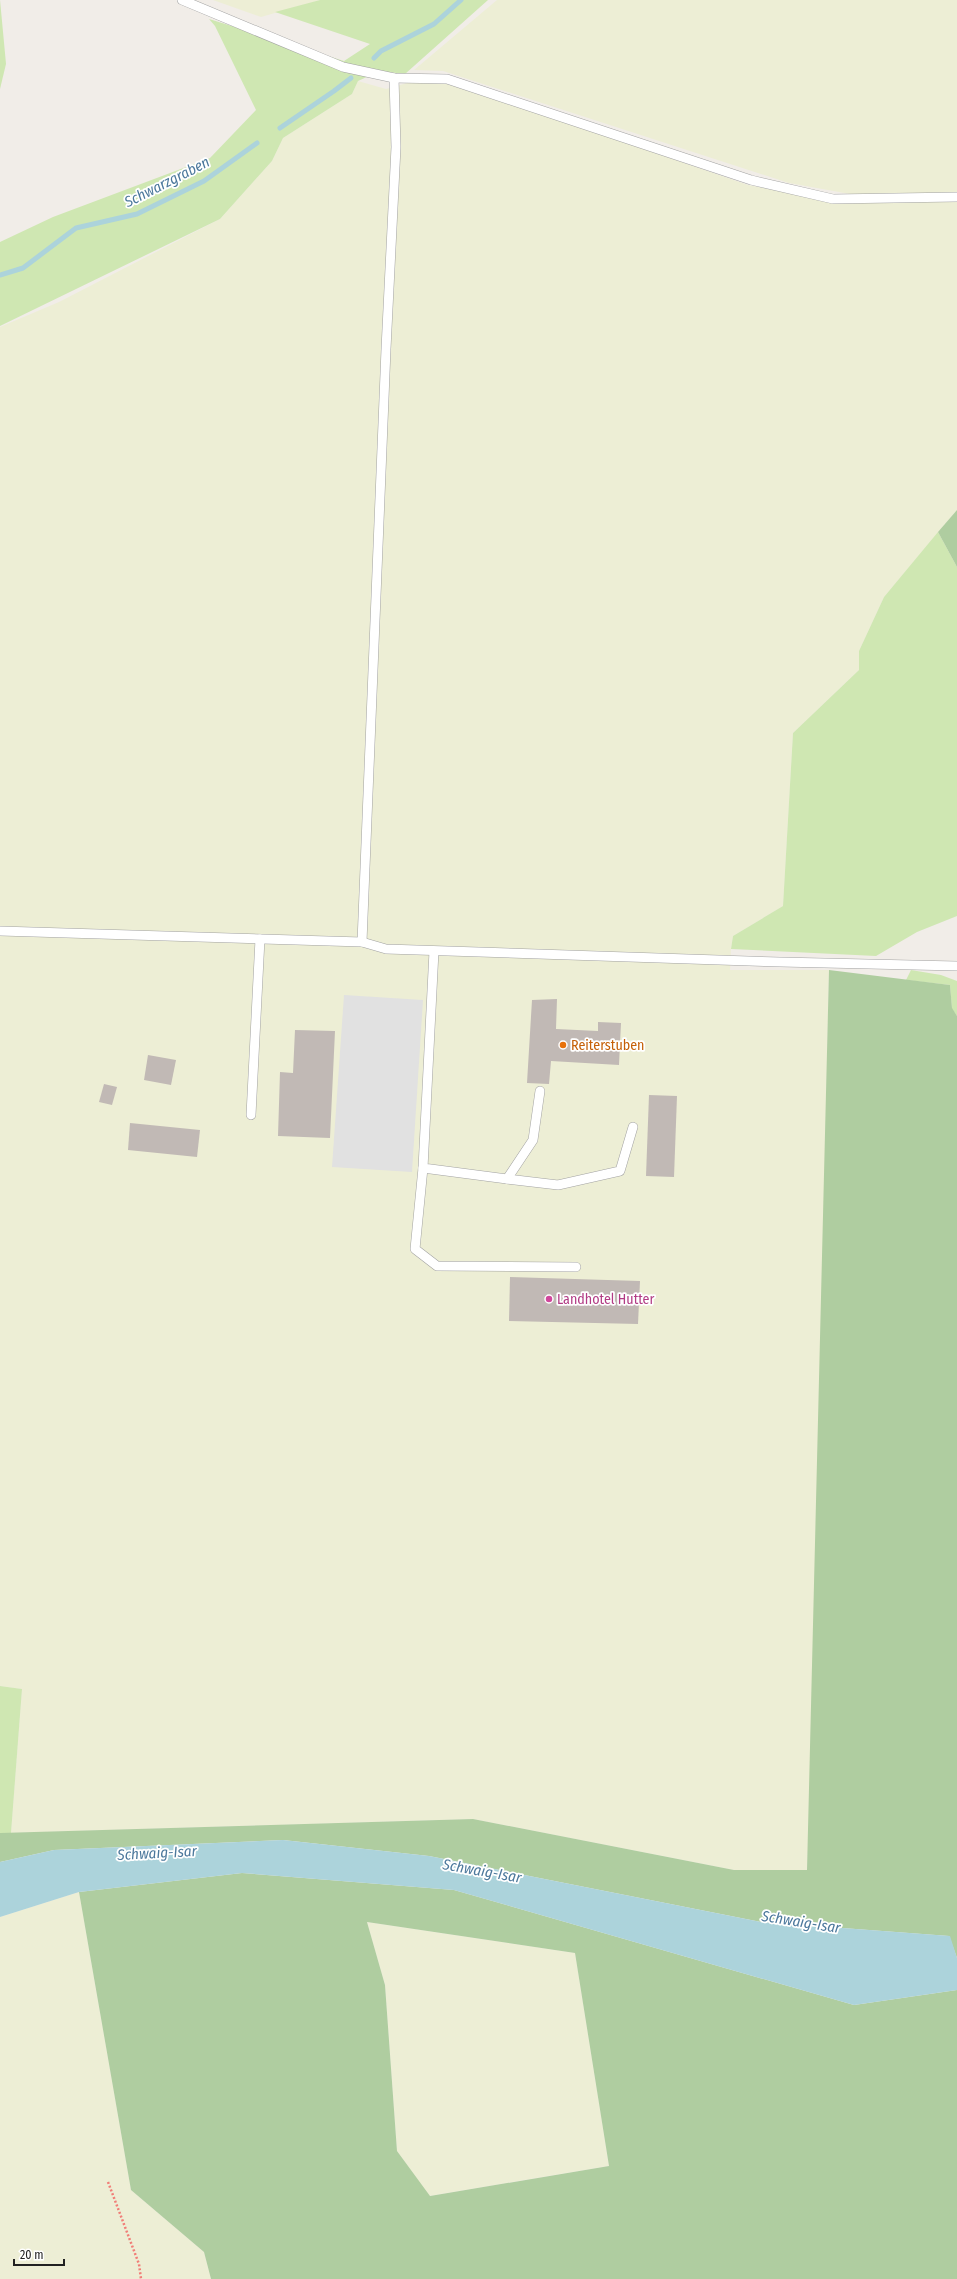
<svg xmlns="http://www.w3.org/2000/svg" width="957" height="2279" viewBox="0 0 957 2279" font-family="'Fira Sans Condensed',sans-serif">
<style>
.farmland{fill:#edeed5}
.grass{fill:#cfe7b2}
.forest{fill:#afcda0;fill-rule:evenodd}
.parking{fill:#e1e1e1}
.water{fill:#acd3db}
.lines{fill:none;stroke-linecap:round;stroke-linejoin:round}
.stream{stroke:#acd3db;stroke-width:5}
.building{fill:#c1b9b5}
.lane-casing{stroke:#a2a2a2;stroke-width:10}
.path{stroke:#f17e78;stroke-width:2.5;stroke-dasharray:2 2;stroke-linecap:butt}
.lane{stroke:#fff;stroke-width:9}
.food-dot{fill:#e8710a;stroke:#fff;stroke-width:1.5}
.hotel-dot{fill:#d1479c;stroke:#fff;stroke-width:1.5}
.labels{text-anchor:middle;dominant-baseline:central;stroke-width:3.5;stroke-linejoin:round;paint-order:stroke}
.food-label{font-size:14px;fill:#c56008;stroke:#fff;text-anchor:start}
.hotel-label{font-size:14px;fill:#b23c85;stroke:#fff;text-anchor:start}
.water-label{font-size:15px;font-style:italic;fill:#4c789c;stroke:#fff}
</style>
<rect width="100%" height="100%" fill="#f1ede8"/>
<g class="farmland">
<polygon points="213,0 320,0 261,17"/>
<polygon points="497,0 957,0 957,193 911,196 850,194 789,183 443,71 414,70"/>
<polygon points="358,81 386,89 407,83 446,83 508,102 748,185 831,201 957,198 957,510 884,597 859,651 859,670 793,733 783,906 733,936 731,949 730,970 829,970 814,1715 807,1870 734,1870 473,1819 11,1833 22,1689 0,1686 0,327 59,302 220,219 272,161 283,138 352,94"/>
<polygon points="79,1892 131,2190 204,2252 211,2279 0,2279 0,1917"/>
<polygon points="367,1922 575,1953 609,2166 429,2196 397,2151 385,1985"/>
</g>
<g class="grass">
<polygon points="0,0 6,64 0,89"/>
<polygon points="320,0 488,0 405,74 380,71 358,81 352,94 283,138 272,161 220,219 0,326 0,242 53,217 210,158 256,110 215,26 209,19 344,61 370,44 275,12"/>
<polygon points="938,532 957,567 957,916 917,932 876,956 731,949 733,936 783,906 793,733 859,670 859,651 884,597"/>
<polygon points="911,970 941,975 957,981 957,1016 952,1009 950,985 906,980"/>
<polygon points="0,1686 22,1689 11,1833 0,1833"/>
</g>
<g class="forest">
<polygon points="957,510 957,567 938,532"/>
<polygon points="829,970 950,985 952,1008 957,1016 957,1958 949,1936 761,1922 429,1856 283,1840 54,1850 0,1862 0,1833 473,1819 734,1870 807,1870"/>
<path d="M242 1873 454 1890 854 2005 957 1990V2279H211L204 2252 131 2190 79 1892ZM367 1922 575 1953 609 2166 430 2196 397 2151 385 1985Z"/>
</g>
<polygon class="parking" points="344,995 423,1000 412,1172 332,1167"/>
<polygon class="water" points="283,1840 429,1856 761,1922 950,1936 957,1958 957,1990 854,2005 454,1890 242,1873 79,1892 0,1917 0,1862 54,1850"/>
<g class="lines">
<g class="stream">
<polyline points="374,58 381,51 434,24 461,0"/>
<polyline points="280,128 334,91 351,78"/>
<polyline points="0,275 23,268 76,228 137,214 204,181 257,143"/>
</g>
</g>
<g class="building">
<polygon points="557,999 556,1029 598,1031 598,1022 621,1023 619,1065 551,1061 549,1084 527,1083 532,1000"/>
<polygon points="295,1030 335,1031 330,1138 278,1136 280,1072 293,1073"/>
<polygon points="148,1055 176,1060 171,1085 144,1080"/>
<polygon points="104,1084 117,1087 112,1105 99,1102"/>
<polygon points="649,1095 677,1096 674,1177 646,1176"/>
<polygon points="130,1123 200,1130 197,1157 128,1150"/>
<polygon points="510,1277 640,1281 638,1324 509,1321"/>
</g>
<g class="lines">
<defs>
<g id="lane">
<polyline points="182,0 343,67 394,78 447,79 751,180 833,199 957,197"/>
<polyline points="0,931 362,942 386,949 780,962 957,966"/>
<polyline points="362,942 386,349 396,147 394,78"/>
<polyline points="434,951 423,1168 507,1179 533,1140 540,1091"/>
<polyline points="251,1115 260,939"/>
<polyline points="423,1168 415,1249 437,1266 576,1267"/>
<polyline points="507,1179 558,1185 620,1171 633,1127"/>
</g>
</defs>
<use href="#lane" class="lane-casing"/>
<polyline class="path" points="108,2182 139,2264 141,2279"/>
<use href="#lane" class="lane"/>
</g>
<circle class="food-dot" cx="563" cy="1045" r="4"/>
<circle class="hotel-dot" cx="549" cy="1299" r="4"/>
<g class="labels">
<g class="food-label">
<text x="571" y="1045">Reiterstuben</text>
</g>
<g class="hotel-label">
<text x="557" y="1299">Landhotel Hutter</text>
</g>
<g class="water-label">
<text transform="translate(167 182) rotate(-27)">Schwarzgraben</text>
<text transform="translate(157 1853) rotate(-3)">Schwaig-Isar</text>
<text transform="translate(482 1871) rotate(10)">Schwaig-Isar</text>
<text transform="translate(801 1922) rotate(9)">Schwaig-Isar</text>
</g>
</g>
<path d="M14 2259v6h50v-6" fill="none" stroke="#212121" stroke-width="2"/>
<text x="20" y="2259" font-size="12" fill="#212121" stroke="#ffffff" stroke-width="3" paint-order="stroke">20 m</text>
</svg>
